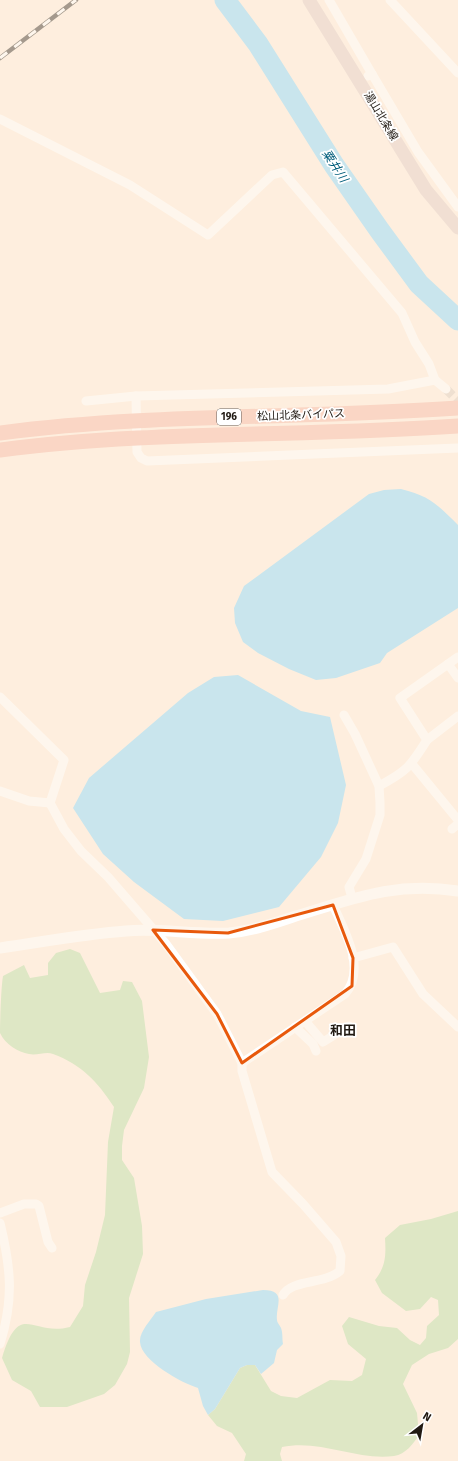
<svg xmlns="http://www.w3.org/2000/svg" width="458" height="1461" viewBox="0 0 458 1461" font-family="'Fira Sans','Noto Sans JP',sans-serif">
<style>
.green{fill:#b9dda6}
.water{fill:#8ad9fe}
.lines{fill:none;stroke-linecap:round;stroke-linejoin:round}
.river{stroke:#8ad9fe;stroke-width:21}
.minor-tunnel{stroke:#ddcec0;stroke-width:9;stroke-dasharray:9 4.5;stroke-linecap:butt}
.minor{stroke:#fff;stroke-width:9}
.tertiary{stroke:#fff;stroke-width:11}
.secondary{stroke:#e2cdc6;stroke-width:13}
.trunk{stroke:#f6b8a6;stroke-width:15}
.rail-casing{stroke:#3a322a;stroke-width:4.5}
.rail{stroke:#fff;stroke-width:3;stroke-dasharray:9;stroke-linecap:butt}
.marked{fill:none;stroke:#e8590c;stroke-width:3;stroke-linejoin:round}
.labels{text-anchor:middle;dominant-baseline:central;stroke-width:3.5;stroke-linejoin:round;paint-order:stroke}
.shield{fill:#fff;stroke:#645f5a;stroke-width:1}
.shield-label{font-size:10px;font-weight:bold;fill:#211a13}
.street-label{font-size:11px;fill:#211a13;stroke:#fff}
.water-label{font-size:12px;font-style:italic;fill:#015d7b;stroke:#fff}
.quarter-label{font-size:13px;font-weight:bold;fill:#211a13;stroke:#fff}
</style>
<rect width="100%" height="100%" fill="#feeede"/>
<g class="green">
<path d="M70 949 80 953 100 993 120 990 123 981 132 982 142 1001 149 1057 144 1088 124 1130 122 1146V1160L134 1178 142 1226 143 1254 129 1298 130 1352 127 1364 115 1385 104 1394 67 1407H40L31 1391 12 1380 2 1358C20 1299 31 1337 70 1327L83 1306 85 1285 96 1252 105 1215 108 1142 114 1107C97 1081 82 1065 53 1054 46 1051 37 1056 29 1054 18 1052 5 1044 0 1033 0 1024 1 987 3 976L24 965 30 978 48 975V963L56 953Z"/>
<path d="M458 1211V1339L448 1348 429 1354 412 1365 403 1384 417 1413 419 1435C413 1444 406 1454 394 1456 357 1461 321 1439 282 1447L280 1454 282 1461H244L246 1454 232 1433 217 1426 208 1415 215 1409 240 1368 247 1365H255L271 1391 281 1396 297 1398 330 1380 352 1381 362 1375 366 1359 348 1344 342 1326 349 1317 379 1326 397 1328 410 1340 420 1345 426 1338 427 1326 439 1315 438 1300 431 1297 420 1309 406 1311 382 1293 375 1280C386 1266 386 1255 385 1238L400 1225 431 1219Z"/>
</g>
<g class="water">
<path d="M401 489C430 496 438 505 458 525V608L387 653 380 663 336 678 316 680 289 669 258 653 243 642 235 623 234 608 244 586 369 494 384 490Z"/>
<polygon points="238,675 301,711 330,717 346,785 338,823 321,857 279,907 223,921 184,919 134,882 103,854 73,808 89,778 188,693 214,677"/>
<path d="M263 1290C288 1290 275 1307 277 1320 277 1323 280 1325 281 1328 283 1333 282 1339 283 1344L277 1350 274 1363 261 1374 255 1365H247L240 1368 215 1409 208 1415 203 1406 198 1388C182 1383 141 1361 140 1342 139 1332 151 1320 156 1312L206 1299Z"/>
</g>
<g class="lines">
<polyline class="river" points="225,0 258,44 334,165 380,231 419,284 458,320"/>
<polyline class="minor-tunnel" points="446,389 458,401"/>
<g class="minor">
<polyline points="329,0 372,74 368,76"/>
<polyline points="390,0 458,73"/>
<polyline points="372,74 418,152 458,207"/>
<polyline points="0,119 130,185 208,235 272,175 283,172 402,313 415,342 429,364 435,380 446,389"/>
<polyline points="136,396 137,452 141,458 147,461 458,448"/>
<polyline points="86,401 136,396 388,389 435,380"/>
<polyline points="448,664 458,678"/>
<path d="M0 697 64 760 50 803 64 829 81 851 108 877 166 944 217 1014 242 1063 345 994C367 969 344 930 333 905"/>
<polyline points="344,715 355,734 379,786 380,803 380,815 366,859 349,887 352,898"/>
<polyline points="427,740 458,716"/>
<polyline points="412,764 458,820"/>
<path d="M379 786C407 771 410 767 427 740L400 698 458 657"/>
<polyline points="0,791 29,801 50,803"/>
<polyline points="452,829 458,824"/>
<polyline points="353,958 393,947 423,994 458,1027"/>
<polyline points="305,1021 323,1042 349,1026"/>
<polyline points="295,1027 313,1044 316,1051"/>
<path d="M242 1063V1071L272 1172 303 1204 336 1242 341 1256 340 1271C323 1285 292 1279 283 1295"/>
<polyline points="0,1213 24,1204 36,1204 39,1206 48,1242 52,1248"/>
<path d="M0 1223C11 1268 14 1299 0 1344"/>
</g>
<path class="tertiary" d="M0 948C42 942 84 934 126 931 160 928 194 935 229 933 251 931 272 924 293 917 352 899 395 881 458 891"/>
<polyline class="secondary" points="309,0 426,190 458,228"/>
<g class="trunk">
<path d="M0 433C152 413 305 419 458 408"/>
<path d="M0 450C152 430 306 437 458 426"/>
</g>
<defs>
<polyline id="rail" points="0,58 76,0"/>
</defs>
<use href="#rail" class="rail-casing"/>
<use href="#rail" class="rail"/>
</g>
<path d="M0 0H458V1461H0ZM333 905 353 958 352 986 242 1063 217 1014 153 930 228 933Z" fill="#feeede" fill-opacity=".55" fill-rule="evenodd"/>
<path class="marked" d="M333 905 353 958 352 986 242 1063 217 1014 153 930 228 933Z"/>
<g class="labels">
<rect class="shield" x="217" y="409" width="24" height="16" rx="3"/>
<g class="shield-label">
<text x="229" y="417">196</text>
</g>
<g class="street-label">
<text transform="translate(381 116) rotate(59)">湯山北条線</text>
<text transform="translate(301 415) rotate(-2)">松山北条バイパス</text>
</g>
<g class="water-label">
<text transform="translate(335 166) rotate(57)">粟井川</text>
</g>
<g class="quarter-label">
<text x="343" y="1030">和田</text>
</g>
</g>
<g transform="translate(422 1425) rotate(31)" stroke="#ffffff" stroke-width="3" paint-order="stroke">
<path d="M0-3L7 15L0 10L-7 15Z" fill="#211a13"/>
<text y="-6" font-size="11" font-weight="bold" text-anchor="middle" fill="#211a13">N</text>
</g>
</svg>
